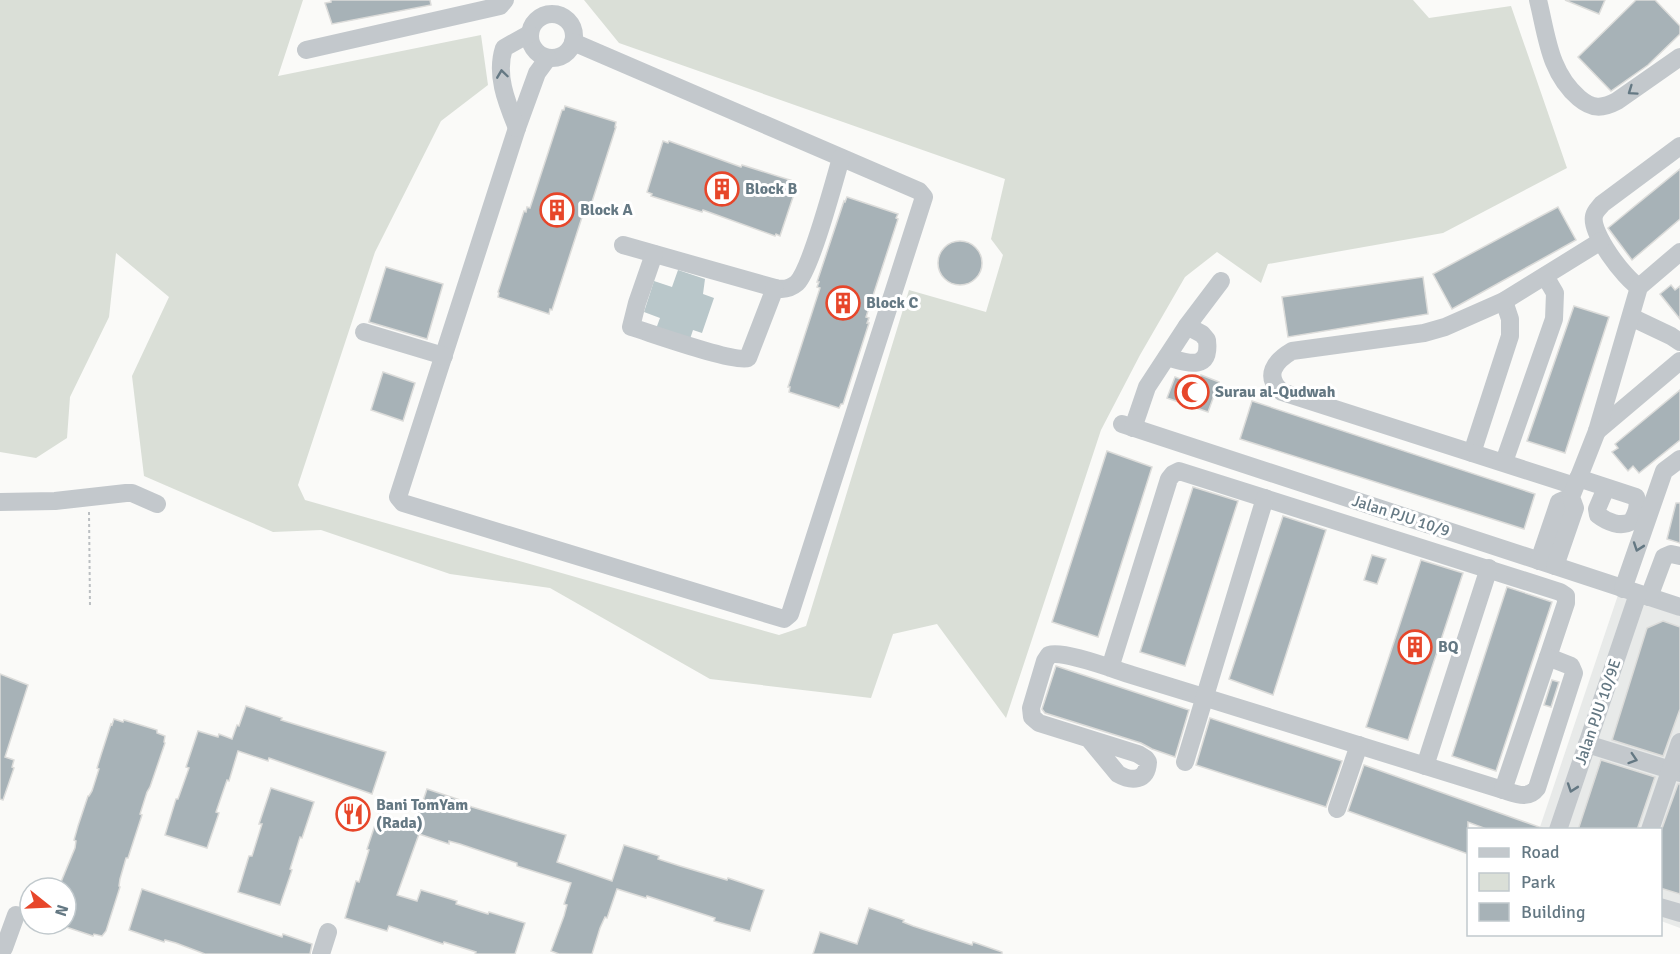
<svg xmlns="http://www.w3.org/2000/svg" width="1680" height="954" viewBox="0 0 1680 954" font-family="Signika,sans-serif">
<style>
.built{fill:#e8eae9}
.green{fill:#dadfd7}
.water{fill:#b9c7ca}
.building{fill:#a7b2b7;stroke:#dcdcda;stroke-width:1.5}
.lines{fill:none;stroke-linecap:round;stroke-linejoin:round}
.path{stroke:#bbbfc2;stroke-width:2;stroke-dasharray:3 3;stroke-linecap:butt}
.minor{stroke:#c3c8cc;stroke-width:18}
.oneway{stroke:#647883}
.labels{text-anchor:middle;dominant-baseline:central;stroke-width:6;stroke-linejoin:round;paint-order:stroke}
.poi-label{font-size:16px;font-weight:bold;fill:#647883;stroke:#fff;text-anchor:start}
.street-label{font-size:16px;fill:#647883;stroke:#fff}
</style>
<rect width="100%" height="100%" fill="#fafaf8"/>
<polygon class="built" points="1618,595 1680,616 1680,928 1661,921 1660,830 1539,830"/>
<polygon class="green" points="0,0 303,0 278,76 481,35 488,85 441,121 375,252 298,485 305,500 779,635 806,626 909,290 986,312 1003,255 991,239 1005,179 619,43 584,0 1413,0 1429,18 1511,6 1567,168 1443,233 1268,264 1261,283 1217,252 1185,277 1140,355 1101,430 1006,718 937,624 893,634 871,698 710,679 550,588 450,574 321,530 273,532 144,476 132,376 169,297 116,253 109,317 70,397 67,438 36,458 0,452"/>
<polygon class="water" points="678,270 705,279 703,294 714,298 702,333 693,330 687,348 653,337 660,318 644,312 654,281 672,287"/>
<g class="building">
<polygon points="331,0 430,0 431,5 332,24 325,3 331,2"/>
<polygon points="1565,0 1605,0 1599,14"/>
<polygon points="1636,0 1655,0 1680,26 1680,34 1648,65 1611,91 1578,57"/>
<polygon points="565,106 616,122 615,127 616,127 590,208 588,208 587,212 584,211 552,310 550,309 549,314 498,297 499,293 498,292 524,211 526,212 527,207 530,208 562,110 564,110"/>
<polygon points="663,141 668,143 669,141 741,167 742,165 793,181 792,183 797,185 780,236 776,234 775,236 703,210 702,212 651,196 652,194 647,192"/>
<polygon points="1680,169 1680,219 1632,260 1608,228"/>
<polygon points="847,197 898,214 896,218 898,219 866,317 869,318 867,323 869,323 843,404 841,404 839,408 789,392 790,387 788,387 820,288 817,287 819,282 817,282 844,201 845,202"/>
<polygon points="1558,207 1576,240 1452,309 1433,274"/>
<circle cx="960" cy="263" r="22"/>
<polygon points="386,267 443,284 427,339 369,322"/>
<polygon points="1423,277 1428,314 1288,337 1282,297"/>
<polygon points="1671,285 1675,290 1680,286 1680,319 1660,294"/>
<polygon points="1574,306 1609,317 1565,453 1527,441"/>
<polygon points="383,372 415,383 403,421 371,410"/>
<polygon points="1201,375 1219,382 1208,412 1167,398 1175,377 1197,385"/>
<polygon points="1680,390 1680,440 1639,473 1633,466 1628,471 1612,452 1618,448 1615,444"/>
<polygon points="1252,401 1535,494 1524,529 1240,439"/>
<polygon points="1107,451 1152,467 1098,637 1052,622"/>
<polygon points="1193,487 1238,501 1185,666 1140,652"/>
<polygon points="1676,503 1680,503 1680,543 1667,539"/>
<polygon points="1283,516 1326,530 1273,695 1229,679"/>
<polygon points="1372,555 1386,559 1377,584 1364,580"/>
<polygon points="1421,560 1463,573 1408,740 1366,727"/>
<polygon points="1507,587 1552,602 1496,771 1452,756"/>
<polygon points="1663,621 1680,627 1680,709 1663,756 1612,740 1647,628"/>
<polygon points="1056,666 1189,710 1175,757 1152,749 1141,743 1045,713 1042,709"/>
<polygon points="0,674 28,685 5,757 14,760 12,767 14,768 3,800 0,799"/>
<polygon points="1552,680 1559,682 1551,707 1544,705"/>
<polygon points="246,706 282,718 281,720 386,752 372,794 269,758 268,761 238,751 229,781 227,780 216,812 219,813 207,848 165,835 176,799 178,799 189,768 186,767 198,731 218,737 219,734 232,739 237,725 239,726"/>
<polygon points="1210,718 1342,761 1326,807 1196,765"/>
<polygon points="114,719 123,722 124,720 157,730 157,733 165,736 164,742 165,743 150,787 147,792 140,814 142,815 128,858 126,858 120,879 119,886 120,887 106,931 102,936 94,934 93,936 66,927 66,888 61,888 63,883 61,882 75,848 76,841 74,840 78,826 88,796 89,796 92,791 99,769 97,768 101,755 111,724 112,725"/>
<polygon points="1601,760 1655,777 1637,830 1578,830"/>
<polygon points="1364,765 1542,828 1542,830 1489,830 1468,822 1468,854 1348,811"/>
<polygon points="1678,784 1680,784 1680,894 1660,888 1660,834"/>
<polygon points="271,788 314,802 302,838 300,837 290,869 292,870 280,905 238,892 249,856 252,856 262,824 259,824"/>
<polygon points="427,789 463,801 462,803 472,807 566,835 557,862 612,881 624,845 659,856 658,859 680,866 727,880 728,878 764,890 750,931 714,921 715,918 647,896 646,898 617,889 607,918 605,917 600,928 592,954 559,954 551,951 564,916 567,905 564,904 571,883 517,866 517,863 460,844 449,841 449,844 419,834 397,895 417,901 421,890 457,901 456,904 488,914 489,912 525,923 515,954 475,954 476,952 444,942 443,944 389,926 387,931 345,918 356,881 359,882 369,850 367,849 379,813 415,825"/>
<polygon points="142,889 282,937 283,934 312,944 310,954 205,954 176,943 165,940 164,942 129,930"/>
<polygon points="869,908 904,920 903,922 913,926 972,945 973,942 1002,952 1002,954 813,954 820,932 857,944"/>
</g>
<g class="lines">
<polyline class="path" points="89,512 90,607"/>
<g class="minor">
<path d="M1538 0C1547 36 1549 72 1579 98 1592 109 1602 109 1617 101L1680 57"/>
<circle cx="552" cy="36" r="22"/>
<polyline points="306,50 500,6 505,0"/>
<polyline points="548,58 537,73 517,128 398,497 403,503 784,619 790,614 924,197 919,191 573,42"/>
<path d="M517 128C507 103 495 75 504 48L529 34"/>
<path d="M623 245 775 288C783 290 790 289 797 283 811 269 834 182 841 158"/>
<path d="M654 254 637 303 631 327C651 333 734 363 748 358L775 288"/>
<path d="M1639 287C1625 279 1590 233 1594 216 1595 211 1599 208 1602 204L1680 146"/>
<polyline points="1631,317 1671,336 1680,342"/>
<polyline points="364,332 444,356"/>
<path d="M1167 357C1185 362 1211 373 1207 340L1202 334 1187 326"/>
<polyline points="1122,424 1680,607"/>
<polyline points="1133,428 1147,387 1187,326 1221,281"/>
<polyline points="1597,431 1680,361"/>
<polyline points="1472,453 1510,336 1510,319 1504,301"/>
<polyline points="1504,462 1554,319 1555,293 1545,276"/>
<path d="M1578 478 1636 497C1640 505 1636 514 1632 521 1621 528 1607 522 1598 515L1597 509 1606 488"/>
<path d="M1575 486 1282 392C1263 376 1275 361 1292 351L1424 333 1445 327 1504 301 1601 241"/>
<polyline points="0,502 55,501 126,493 132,493 157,504"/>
<polyline points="1539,561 1559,502 1571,497"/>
<polyline points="1555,566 1575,508 1571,497 1597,431 1639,287 1680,252"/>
<polyline points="1623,589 1664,471 1680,459"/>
<polyline points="1649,597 1664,557 1671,554 1680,556"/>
<path d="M1089 739 1118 774C1132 782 1147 781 1148 762L1146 759 1138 754 1039 723 1032 717 1031 708 1045 661 1049 655C1064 650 1115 670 1132 675 1256 713 1380 752 1503 790 1516 794 1528 800 1537 788L1574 673 1571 666 1548 657 1566 603V596L1560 592 1179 471 1173 474 1169 479 1110 668"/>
<polyline points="1587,744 1680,773"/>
<polyline points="1185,762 1265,498"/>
<polyline points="1425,766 1489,568"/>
<polyline points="1503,790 1548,657"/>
<polyline points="1337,809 1359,745"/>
<polyline points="1558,830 1638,594"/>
<polyline points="1650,830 1680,742"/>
<polyline points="1660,907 1680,913"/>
<polyline points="4,948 16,915"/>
<polyline points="321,954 328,932"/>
</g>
</g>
<defs><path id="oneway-chevron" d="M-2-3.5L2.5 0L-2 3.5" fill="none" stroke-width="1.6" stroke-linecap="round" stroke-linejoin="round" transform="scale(1.5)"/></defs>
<g class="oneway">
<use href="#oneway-chevron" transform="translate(502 74) rotate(-98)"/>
<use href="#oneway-chevron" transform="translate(1632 91) rotate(145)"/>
<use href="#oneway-chevron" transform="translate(1638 547) rotate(109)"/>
<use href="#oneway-chevron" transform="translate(1633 759) rotate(18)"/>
<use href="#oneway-chevron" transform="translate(1572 788) rotate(109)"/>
</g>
<defs>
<symbol id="building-ring" viewBox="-11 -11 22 22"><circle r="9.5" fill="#fff" stroke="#e7462a" stroke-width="1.5"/><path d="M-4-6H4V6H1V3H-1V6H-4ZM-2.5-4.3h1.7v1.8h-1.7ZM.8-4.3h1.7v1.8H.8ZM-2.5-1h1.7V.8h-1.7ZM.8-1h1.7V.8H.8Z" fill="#e7462a"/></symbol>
<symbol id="mosque-ring" viewBox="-11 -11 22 22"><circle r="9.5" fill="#fff" stroke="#e7462a" stroke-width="1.5"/><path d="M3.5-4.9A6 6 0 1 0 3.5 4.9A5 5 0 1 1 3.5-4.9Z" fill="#e7462a"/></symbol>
<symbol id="restaurant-ring" viewBox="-11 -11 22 22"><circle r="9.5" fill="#fff" stroke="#e7462a" stroke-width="1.5"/><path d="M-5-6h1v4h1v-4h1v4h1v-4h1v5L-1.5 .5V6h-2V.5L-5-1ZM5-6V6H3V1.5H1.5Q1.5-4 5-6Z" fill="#e7462a"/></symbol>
</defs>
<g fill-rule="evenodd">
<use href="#building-ring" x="703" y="170" width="38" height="38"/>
<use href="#building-ring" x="538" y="191" width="38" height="38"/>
<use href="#building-ring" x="824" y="284" width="38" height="38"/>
<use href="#mosque-ring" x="1173" y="373" width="38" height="38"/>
<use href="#building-ring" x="1396" y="628" width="38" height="38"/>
<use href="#restaurant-ring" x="334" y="795" width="38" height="38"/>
</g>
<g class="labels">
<g class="poi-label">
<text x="745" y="189">Block B</text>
<text x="580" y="210">Block A</text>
<text x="866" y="303">Block C</text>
<text x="1215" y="392">Surau al-Qudwah</text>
<text x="1438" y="647">BQ</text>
<text x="376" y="805">Bani TomYam<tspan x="376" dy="18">(Rada)</tspan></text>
</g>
<g class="street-label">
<text transform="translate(1401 516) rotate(18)">Jalan PJU 10/9</text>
<text transform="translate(1598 712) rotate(-71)">Jalan PJU 10/9E</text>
</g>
</g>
<rect x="1467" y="828" width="195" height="108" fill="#ffffff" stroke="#c1c9cd" stroke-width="1.5"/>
<rect x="1479" y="848" width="30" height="9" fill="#c3c8cc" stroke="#c1c9cd" stroke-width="1.5"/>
<text x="1521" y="858" font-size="18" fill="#647883">Road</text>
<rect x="1479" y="873" width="30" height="18" fill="#dadfd7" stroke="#c1c9cd" stroke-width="1.5"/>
<text x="1521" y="888" font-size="18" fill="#647883">Park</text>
<rect x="1479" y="903" width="30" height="18" fill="#a7b2b7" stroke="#c1c9cd" stroke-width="1.5"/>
<text x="1521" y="918" font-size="18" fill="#647883">Building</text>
<g transform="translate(48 906) rotate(108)"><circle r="28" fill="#ffffff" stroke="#c1c9cd" stroke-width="1.5"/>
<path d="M0-4.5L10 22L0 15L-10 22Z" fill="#e7462a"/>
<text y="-9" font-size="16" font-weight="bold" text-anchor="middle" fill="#647883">N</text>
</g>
</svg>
